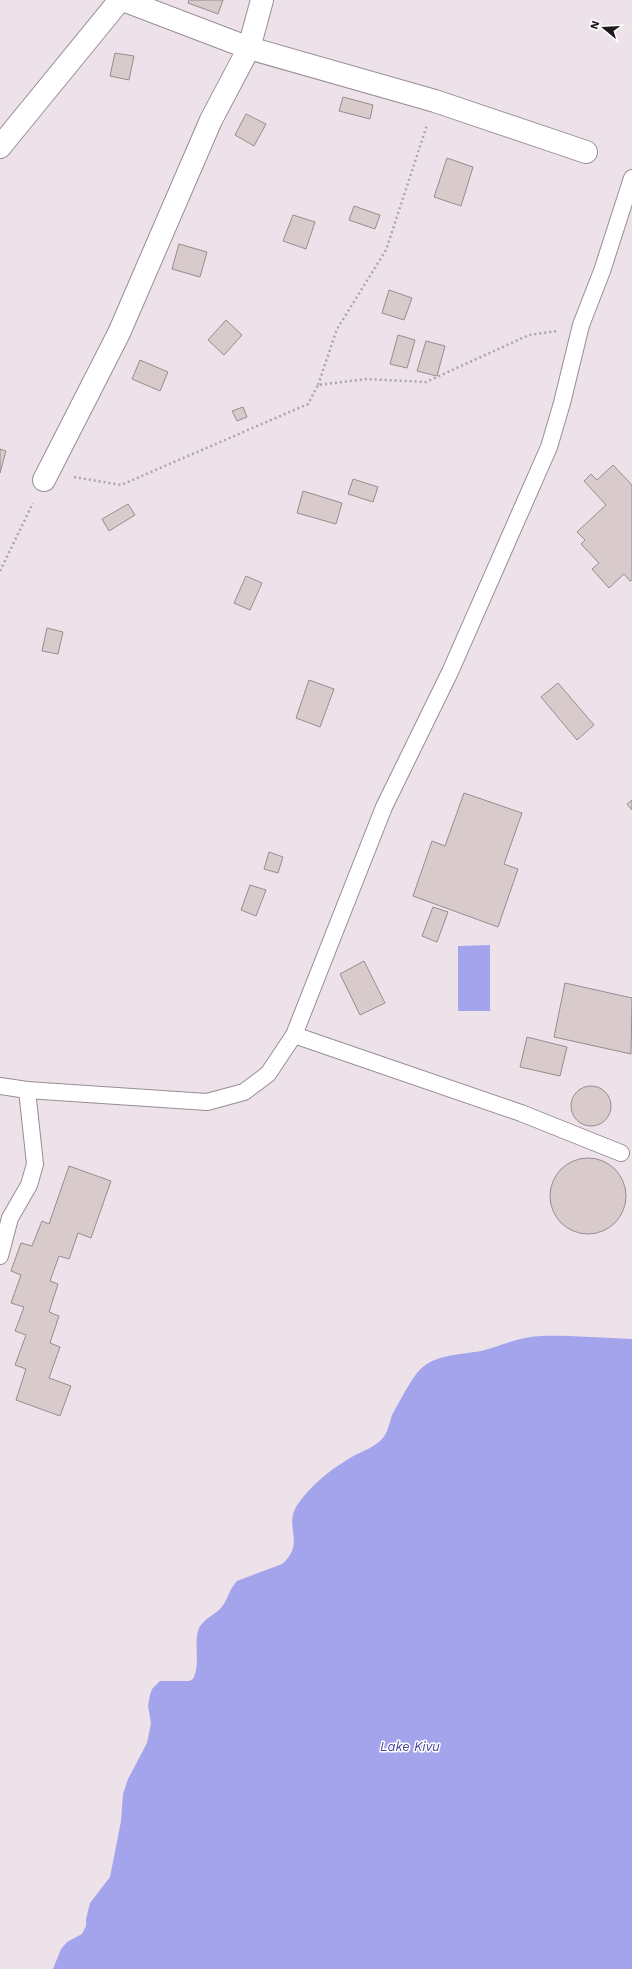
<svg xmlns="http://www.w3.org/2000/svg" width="632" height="1969" viewBox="0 0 632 1969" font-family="'Work Sans',sans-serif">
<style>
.water{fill:#a4a4ed}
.building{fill:#d9cacc;stroke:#998c8e}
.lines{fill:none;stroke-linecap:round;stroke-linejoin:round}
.lane-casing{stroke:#988d94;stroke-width:18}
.street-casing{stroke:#988d94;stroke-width:24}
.path{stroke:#ada3a9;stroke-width:2.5;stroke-dasharray:2 3;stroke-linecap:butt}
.lane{stroke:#fff;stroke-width:16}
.street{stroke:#fff;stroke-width:22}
.labels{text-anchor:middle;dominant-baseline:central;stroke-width:3;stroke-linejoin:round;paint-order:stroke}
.water-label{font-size:13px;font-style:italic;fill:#494196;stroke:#fff}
</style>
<rect width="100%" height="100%" fill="#eee2ea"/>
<g class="water">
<polygon points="490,945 490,1011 458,1011 458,946"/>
<path d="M570 1336 632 1339V1969H53L61 1949 67 1942 82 1934 86 1926V1919L90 1903 110 1877 121 1821 123 1794 128 1779 147 1743 151 1723 148 1706 150 1695 152 1689 160 1681H189L193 1679C200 1666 195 1650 197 1636 199 1620 211 1618 221 1608 228 1600 229 1589 237 1581L282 1564C307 1543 282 1526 298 1504 311 1485 330 1470 350 1458 360 1452 373 1448 381 1440 388 1433 389 1424 392 1415 399 1402 408 1385 417 1373 432 1354 459 1355 481 1351 496 1347 510 1341 525 1338 539 1335 555 1336 570 1336Z"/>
</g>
<g class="building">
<polygon points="189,0 223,0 218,14 188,3"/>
<polygon points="115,53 134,56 129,80 110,76"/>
<polygon points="343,97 373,105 370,119 339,111"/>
<polygon points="246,114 266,124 254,146 235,135"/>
<polygon points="447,158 473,167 461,206 434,197"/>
<polygon points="354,206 380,215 375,229 349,220"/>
<polygon points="293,215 315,222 306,249 283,241"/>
<polygon points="179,244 207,252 200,277 172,269"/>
<polygon points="389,290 412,298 404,320 382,313"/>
<polygon points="226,320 242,335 224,355 208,340"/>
<polygon points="398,335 415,340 407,368 390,364"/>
<polygon points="426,341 445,346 437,376 417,371"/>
<polygon points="140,360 168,372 160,391 132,379"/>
<polygon points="243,407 247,417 237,421 232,411"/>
<polygon points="0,449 6,451 0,473"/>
<polygon points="613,465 632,485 632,580 630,581 624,574 609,588 592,569 599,563 581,544 585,540 577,532 606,505 584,481 591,474 597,480"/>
<polygon points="353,479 378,487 373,502 348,494"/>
<polygon points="303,491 342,503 336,524 297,513"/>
<polygon points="128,504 135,515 109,531 102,519"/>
<polygon points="246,576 262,583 250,610 234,603"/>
<polygon points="47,628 63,632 58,654 42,651"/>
<polygon points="309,680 334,689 320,727 296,718"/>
<polygon points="558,683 594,725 577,740 541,697"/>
<polygon points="464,793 522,813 504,864 518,869 498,927 413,896 432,841 445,846"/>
<polygon points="632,800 632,810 627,804"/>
<polygon points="269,852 283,857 278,873 264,869"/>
<polygon points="250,885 266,890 256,916 241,910"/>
<polygon points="433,907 448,912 437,942 422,936"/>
<polygon points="364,961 385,1003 360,1015 340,974"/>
<polygon points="565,983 632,998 631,1054 554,1037"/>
<polygon points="527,1037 567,1047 560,1076 520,1067"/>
<circle cx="591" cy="1106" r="20"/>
<circle cx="588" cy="1196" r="38"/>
<polygon points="69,1166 111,1181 91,1238 78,1233 69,1259 59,1256 50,1281 58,1284 49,1312 59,1316 50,1343 60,1347 49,1378 71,1386 60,1416 16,1400 26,1369 15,1365 26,1335 15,1331 24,1307 11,1303 21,1275 11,1271 21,1243 32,1246 42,1221 49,1224"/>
</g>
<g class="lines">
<defs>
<g id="lane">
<polyline points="294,1035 521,1113 621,1153"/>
<polyline points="0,1086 27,1090 207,1102 244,1092 268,1074 294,1035 384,807 450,672 549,447 562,403 581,325 602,271 632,178"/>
<polyline points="0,1256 10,1218 29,1185 35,1164 27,1090"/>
</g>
<g id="street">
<polyline points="123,0 249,48 435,101 586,152"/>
<polyline points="0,147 120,0"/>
<polyline points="44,480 119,333 211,120 249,48 262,0"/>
</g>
</defs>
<use href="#lane" class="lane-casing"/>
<use href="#street" class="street-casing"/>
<g class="path">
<polyline points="318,385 337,329 386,250 427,125"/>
<polyline points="74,477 121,485 308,404 318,385 367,379 426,382 529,335 557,331"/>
<polyline points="0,571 33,503"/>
</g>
<use href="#lane" class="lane"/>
<use href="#street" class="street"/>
</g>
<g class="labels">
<g class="water-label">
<text x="410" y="1746">Lake Kivu</text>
</g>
</g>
<g transform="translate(604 28) rotate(288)" stroke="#ffffff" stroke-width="3" paint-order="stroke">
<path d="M0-3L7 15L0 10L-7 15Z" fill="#1e1a1c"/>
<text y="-6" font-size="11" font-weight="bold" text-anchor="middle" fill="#1e1a1c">N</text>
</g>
</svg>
